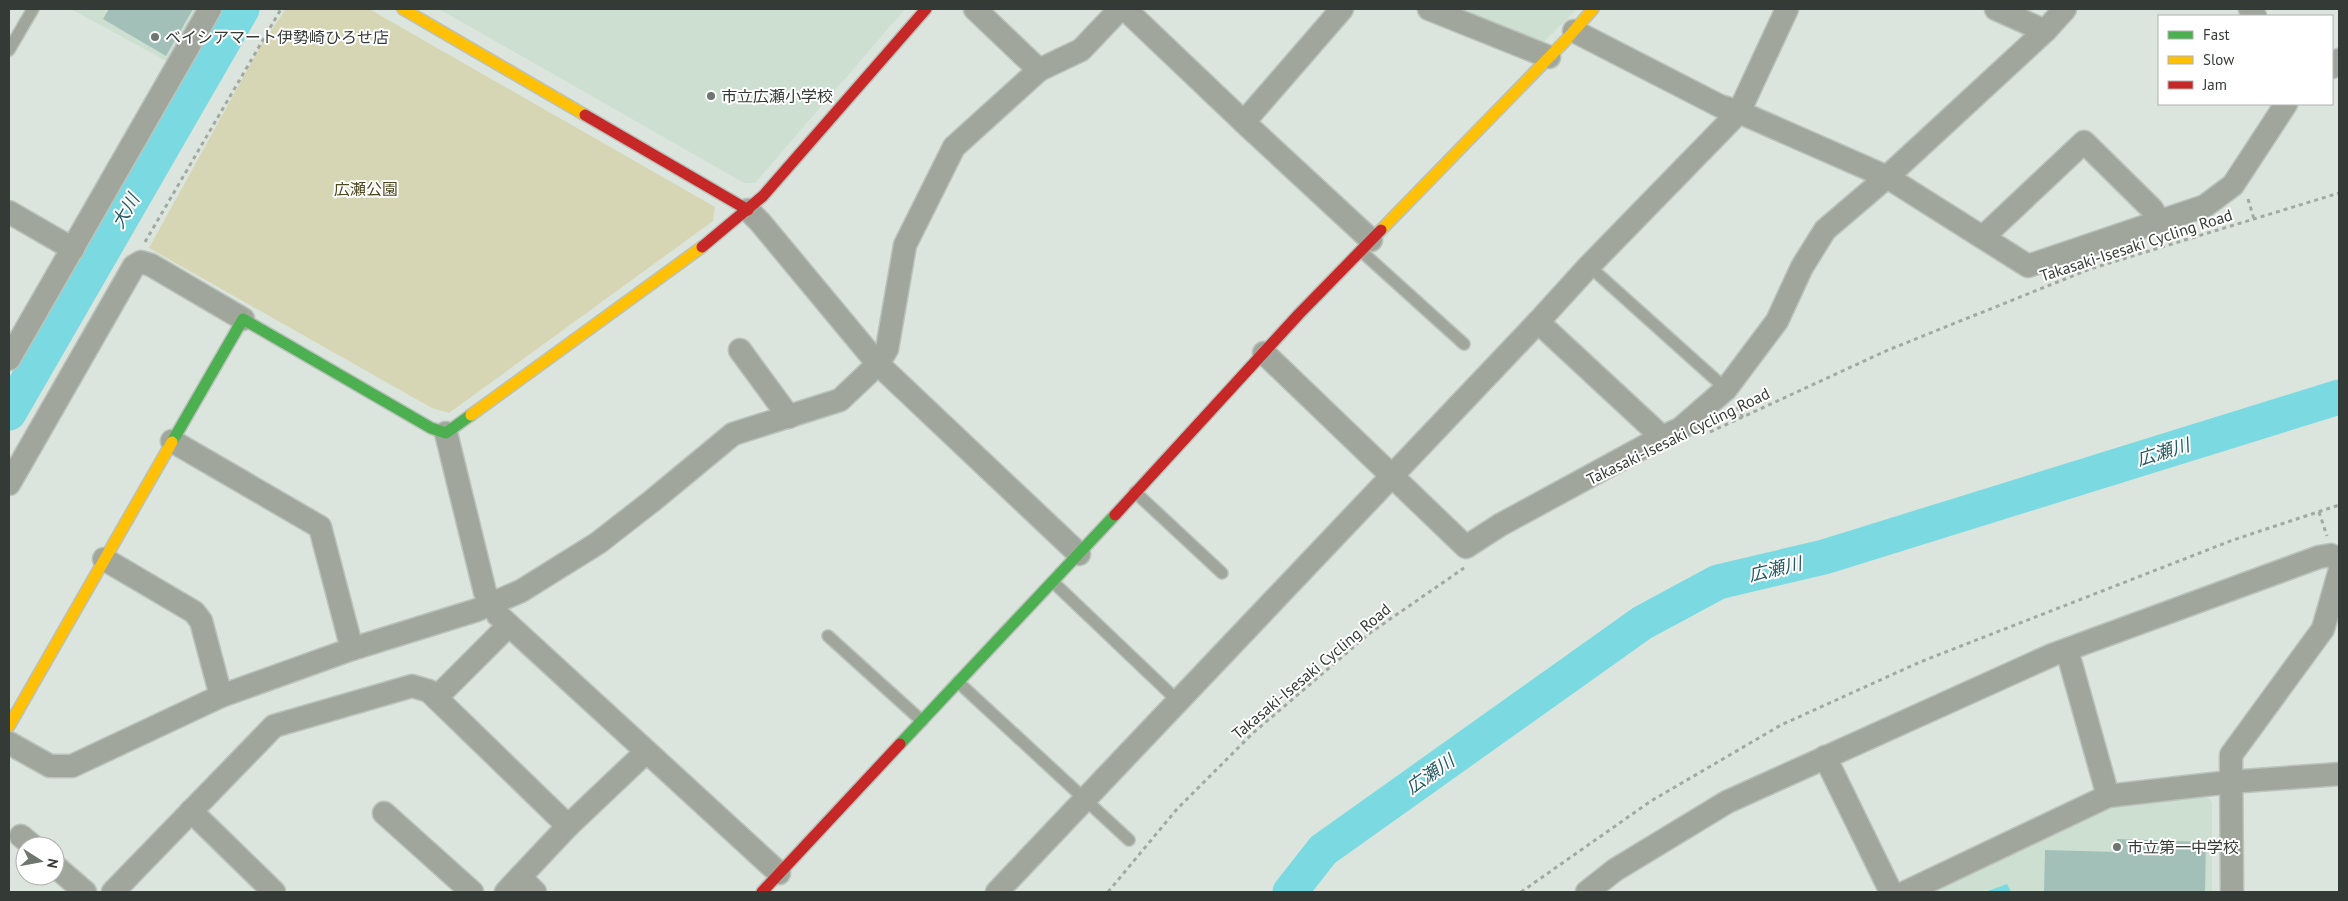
<svg xmlns="http://www.w3.org/2000/svg" width="2348" height="901" viewBox="0 0 2348 901" font-family="'PT Sans','Noto Sans JP',sans-serif">
<style>
.built{fill:#cddfd1}
.green{fill:#d6d6b4}
.water{fill:#7bdae1}
.lines{fill:none;stroke-linecap:round;stroke-linejoin:round}
.river{stroke:#7bdae1;stroke-width:35}
.building{fill:#a3c0b8}
.lane-casing{stroke:#bac2bc;stroke-width:14}
.street-casing{stroke:#bac2bc;stroke-width:25}
.fast-casing{stroke:#bac2bc;stroke-width:14}
.slow-casing{stroke:#bac2bc;stroke-width:14}
.jam-casing{stroke:#bac2bc;stroke-width:14}
.path{stroke:#a2a9a1;stroke-width:3;stroke-dasharray:4 4;stroke-linecap:butt}
.lane{stroke:#a0a69c;stroke-width:11}
.street{stroke:#a0a69c;stroke-width:22}
.fast{stroke:#4caf50;stroke-width:11}
.slow{stroke:#ffc107;stroke-width:11}
.jam{stroke:#c62828;stroke-width:11}
.poi-dot{fill:#6e7670;stroke:#fff;stroke-width:2}
.labels{text-anchor:middle;dominant-baseline:central;stroke-width:4;stroke-linejoin:round;paint-order:stroke}
.poi-label{font-size:16px;fill:#343b36;stroke:#fff;text-anchor:start}
.park-label{font-size:16px;fill:#4d4720;stroke:#fff}
.street-label{font-size:16px;fill:#343b36;stroke:#fff}
.water-label{font-size:18px;font-style:italic;fill:#265c62;stroke:#fff}
</style>
<rect width="100%" height="100%" fill="#dbe5dd"/>
<g class="built">
<polygon points="71,9 198,9 168,62"/>
<polygon points="439,9 905,9 755,183 744,183"/>
<polygon points="1447,9 1577,9 1541,45"/>
<polygon points="2207,796 2212,802 2212,892 1931,892 2113,802"/>
</g>
<polygon class="green" points="286,9 369,9 715,207 713,221 449,413 432,408 149,248 261,45"/>
<polygon class="water" points="2007,884 2011,892 1985,892"/>
<g class="lines">
<g class="river">
<polyline points="9,413 242,9"/>
<polyline points="1290,892 1323,850 1642,623 1718,582 1824,557 2339,397"/>
</g>
</g>
<g class="building">
<polygon points="109,9 193,9 166,56 103,19"/>
<polygon points="2117,839 2206,842 2205,892 2044,892 2045,850 2117,852"/>
</g>
<g class="lines">
<defs>
<g id="lane">
<polyline points="9,50 33,9"/>
<polyline points="1361,251 1464,344"/>
<polyline points="1589,266 1726,389"/>
<polyline points="1135,492 1222,573"/>
<polyline points="1053,582 1178,701"/>
<polyline points="828,636 922,721"/>
<polyline points="958,682 1129,840"/>
</g>
<g id="street">
<polyline points="975,9 1039,70"/>
<polyline points="1125,9 1249,127 1371,240"/>
<polyline points="1429,9 1549,57"/>
<polyline points="1996,9 2045,31 2065,9"/>
<polyline points="2250,9 2255,16"/>
<polyline points="2045,31 1887,177 2028,266 2205,206 2233,185 2286,104"/>
<polyline points="2332,67 2339,60"/>
<polyline points="1244,122 1342,9"/>
<polyline points="748,210 760,222 878,364 1079,554"/>
<polyline points="9,212 73,249"/>
<polyline points="1983,237 2084,142 2152,209 2159,221"/>
<polyline points="1538,322 1662,437"/>
<polyline points="740,350 789,417"/>
<polyline points="1264,353 1466,547 1500,525 1662,437 1680,429 1726,389 1777,321 1802,267 1825,230 1887,177 1739,112 1720,106 1574,31"/>
<polyline points="9,359 210,9"/>
<polyline points="446,433 485,592 498,615 779,873"/>
<polyline points="172,441 320,527 352,649"/>
<polyline points="9,484 134,266 141,262 151,265 243,319"/>
<polyline points="104,559 194,612 201,621 221,696"/>
<polyline points="2067,650 2108,796"/>
<polyline points="436,698 508,626"/>
<polyline points="9,743 50,766 72,766 221,696 352,649 477,610 521,591 598,543 652,501 733,434 840,400 878,364 887,349 905,245 954,147 1039,70 1081,50 1120,9"/>
<polyline points="1825,757 1891,892"/>
<polyline points="191,811 274,892"/>
<polyline points="384,813 472,892"/>
<polyline points="568,826 646,752"/>
<polyline points="21,836 33,846"/>
<polyline points="55,866 85,892"/>
<polyline points="113,892 274,726 412,686 429,691 568,826 520,877 535,892"/>
<polyline points="506,892 520,877"/>
<polyline points="997,892 1538,322 1589,266 1739,112 1787,9"/>
<polyline points="1587,892 1615,870 1727,802 2052,655 2319,557 2331,555 2338,559 2339,564"/>
<polyline points="1906,892 2108,796 2230,782 2339,774"/>
<polyline points="2232,892 2231,755 2323,629 2339,573"/>
</g>
<g id="fast">
<polyline points="172,442 243,319 431,428 446,433 471,415"/>
<polyline points="900,744 1115,515"/>
</g>
<g id="slow">
<polyline points="403,9 585,115"/>
<polyline points="1381,230 1565,41 1593,9"/>
<polyline points="471,415 702,247"/>
<polyline points="9,726 172,442"/>
</g>
<g id="jam">
<polyline points="585,115 748,210"/>
<polyline points="702,247 763,196 926,9"/>
<polyline points="1115,515 1299,314 1381,230"/>
<polyline points="762,892 900,744"/>
</g>
</defs>
<use href="#lane" class="lane-casing"/>
<use href="#street" class="street-casing"/>
<use href="#fast" class="fast-casing"/>
<use href="#slow" class="slow-casing"/>
<use href="#jam" class="jam-casing"/>
<g class="path">
<polyline points="2248,199 2254,219"/>
<polyline points="145,242 281,9"/>
<polyline points="1737,407 1743,418"/>
<polyline points="1710,432 1888,350 2090,269 2339,193"/>
<polyline points="2319,512 2327,536"/>
<polyline points="1108,892 1177,809 1253,733 1370,633 1464,568"/>
<polyline points="1521,892 1651,801 1781,725 1920,662 2233,540 2339,505"/>
</g>
<use href="#lane" class="lane"/>
<use href="#street" class="street"/>
<use href="#fast" class="fast"/>
<use href="#slow" class="slow"/>
<use href="#jam" class="jam"/>
</g>
<g class="poi-dot">
<circle cx="155" cy="37" r="5"/>
<circle cx="711" cy="96" r="5"/>
<circle cx="2117" cy="847" r="5"/>
</g>
<g class="labels">
<g class="poi-label">
<text x="165" y="37">ベイシアマート伊勢崎ひろせ店</text>
<text x="721" y="96">市立広瀬小学校</text>
<text x="2127" y="847">市立第一中学校</text>
</g>
<g class="park-label">
<text x="366" y="189">広瀬公園</text>
</g>
<g class="street-label">
<text transform="translate(2136 245) rotate(-18)">Takasaki-Isesaki Cycling Road</text>
<text transform="translate(1678 436) rotate(-26)">Takasaki-Isesaki Cycling Road</text>
<text transform="translate(1311 671) rotate(-40)">Takasaki-Isesaki Cycling Road</text>
</g>
<g class="water-label">
<text transform="translate(125 211) rotate(-60)">大川</text>
<text transform="translate(2163 452) rotate(-17)">広瀬川</text>
<text transform="translate(1775 569) rotate(-13)">広瀬川</text>
<text transform="translate(1430 774) rotate(-35)">広瀬川</text>
</g>
</g>
<rect width="2348" height="901" fill="none" stroke="#343b36" stroke-width="20"/>
<rect x="2158" y="15" width="175" height="90" fill="#ffffff" stroke="#aeb1af"/>
<rect x="2168" y="31" width="25" height="8" fill="#4caf50" stroke="#aeb1af"/>
<text x="2203" y="40" font-size="15" fill="#343b36">Fast</text>
<rect x="2168" y="56" width="25" height="8" fill="#ffc107" stroke="#aeb1af"/>
<text x="2203" y="65" font-size="15" fill="#343b36">Slow</text>
<rect x="2168" y="81" width="25" height="8" fill="#c62828" stroke="#aeb1af"/>
<text x="2203" y="90" font-size="15" fill="#343b36">Jam</text>
<g transform="translate(40 861) rotate(101)"><circle r="24" fill="#ffffff" stroke="#aeb1af"/>
<path d="M0-4L9 19L0 12L-9 19Z" fill="#6e7670"/>
<text y="-8" font-size="14" font-weight="bold" text-anchor="middle" fill="#343b36">N</text>
</g>
</svg>
